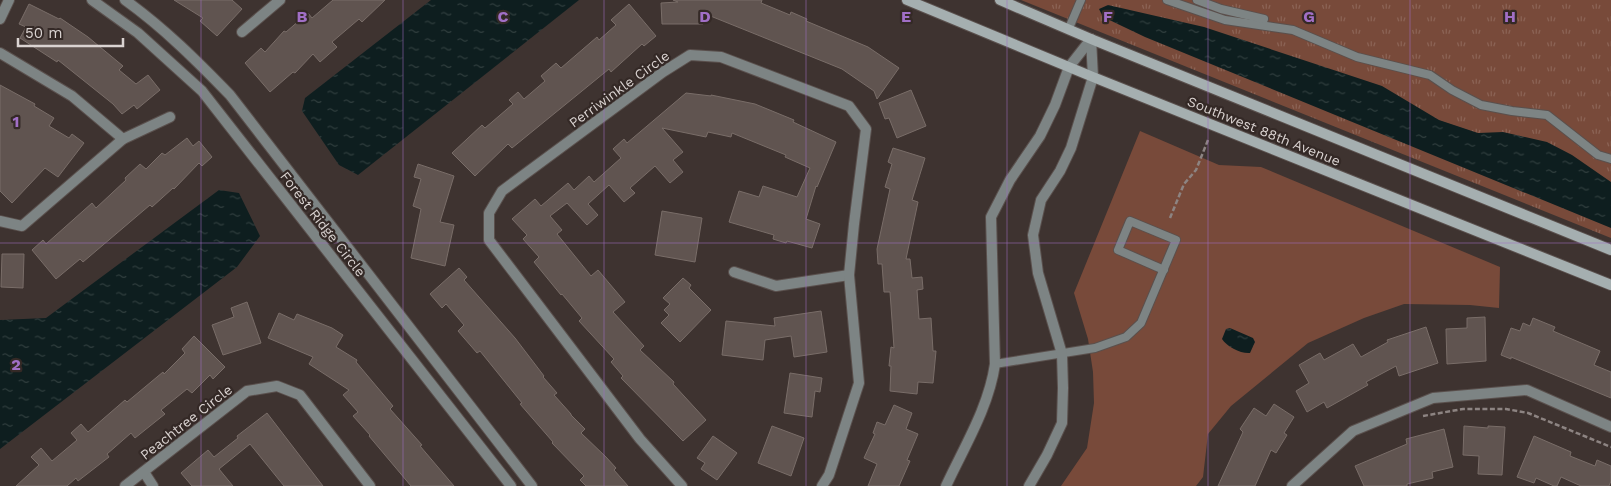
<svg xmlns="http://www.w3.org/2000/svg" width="1611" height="486" viewBox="0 0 1611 486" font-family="'Work Sans',sans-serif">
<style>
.grass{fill:url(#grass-tufts)}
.garden{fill:#784a3a}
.water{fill:url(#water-ripples)}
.building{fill:#605450;stroke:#796d68}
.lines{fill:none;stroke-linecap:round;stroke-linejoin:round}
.service-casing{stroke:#5a504d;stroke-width:10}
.minor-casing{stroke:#5a504d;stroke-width:12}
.secondary-casing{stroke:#5a504d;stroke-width:12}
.path{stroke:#8d8482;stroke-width:2.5;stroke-dasharray:5 2.5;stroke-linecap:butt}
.service{stroke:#7d8484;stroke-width:8}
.minor{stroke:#7d8484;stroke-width:10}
.secondary{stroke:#a5afb0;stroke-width:10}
.grid{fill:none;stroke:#a16fc6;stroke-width:1;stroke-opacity:0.55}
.labels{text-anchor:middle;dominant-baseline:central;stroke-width:4.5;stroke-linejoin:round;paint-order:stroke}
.street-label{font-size:14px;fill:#dad3d1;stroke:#342926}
.grid-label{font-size:16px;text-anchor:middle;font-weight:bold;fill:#a16fc6;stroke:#342926;stroke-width:4.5;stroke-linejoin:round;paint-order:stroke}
</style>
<defs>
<pattern id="grass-tufts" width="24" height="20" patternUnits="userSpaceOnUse" patternTransform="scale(1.25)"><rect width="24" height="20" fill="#784a3a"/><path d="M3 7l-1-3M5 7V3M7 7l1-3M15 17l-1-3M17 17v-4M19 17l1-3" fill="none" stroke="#8b6355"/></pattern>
<pattern id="water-ripples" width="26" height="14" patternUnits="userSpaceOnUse" patternTransform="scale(1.25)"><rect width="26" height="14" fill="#0e1e1f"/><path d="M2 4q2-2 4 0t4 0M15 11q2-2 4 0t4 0" fill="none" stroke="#303e3e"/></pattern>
</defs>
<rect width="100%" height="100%" fill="#3e3330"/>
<polygon class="grass" points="1021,0 1611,0 1611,238"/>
<polygon class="garden" points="1140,131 1219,165 1261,167 1500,267 1499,308 1470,305 1404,304 1364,318 1308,343 1231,406 1208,434 1203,477 1196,486 1061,486 1087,448 1094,403 1093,372 1088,339 1074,293"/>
<g class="water">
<polygon points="431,0 579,0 358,175 339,165 302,111 305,98"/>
<polygon points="1108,5 1204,27 1382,86 1439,120 1478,133 1503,132 1547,142 1572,155 1611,182 1611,228 1145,37 1103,17 1099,9"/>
<polygon points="219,190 239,193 260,236 237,267 0,449 0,320 46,318"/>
<path d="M1230 328 1253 338 1255 342 1250 353C1241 354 1227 347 1222 339L1226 329Z"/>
</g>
<g class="building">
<polygon points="174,0 232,0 242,9 217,36 200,21 203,18"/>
<polygon points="333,0 385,0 362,22 359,19 332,42 337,47 320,62 313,54 295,73 293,72 270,92 245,63 261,48 265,52 284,31 286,32 308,13 312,18"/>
<polygon points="673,0 762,0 761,3 790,15 791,12 807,19 806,21 868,47 899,68 877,99 874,91 842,69 703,13 703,24 662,24 661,3 678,2"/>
<polygon points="29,4 59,19 60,18 88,37 123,66 119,70 136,84 148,75 160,90 137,109 134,105 122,114 113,104 58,60 57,62 20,38 26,27 19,24"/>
<polygon points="629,4 656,36 644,46 642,44 611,72 609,69 512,148 508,144 475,176 452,153 482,125 485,128 513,104 509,100 518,92 524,99 545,81 541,76 556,63 561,68 597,37 599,40 616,25 611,20"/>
<polygon points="0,85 35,104 34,106 54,118 49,126 69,138 72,134 84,143 58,177 45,168 12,203 0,191"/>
<polygon points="911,90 926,126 897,138 889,118 885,119 879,103"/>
<polygon points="686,93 711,96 711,95 755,104 794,120 793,122 836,142 817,187 816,186 806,219 820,224 812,248 787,241 786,243 773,239 774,235 729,222 739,191 759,197 763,186 797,197 810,168 785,157 786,155 732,133 731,137 708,132 706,137 662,128 683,152 673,160 683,172 670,183 655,166 630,188 635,193 624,202 609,185 588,204 598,215 587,225 567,203 550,216 562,230 557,234 591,276 598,270 625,302 613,312 644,346 640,350 674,382 673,384 706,420 683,441 621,378 623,376 611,362 614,359 579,321 582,318 562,294 561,295 534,262 539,257 523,239 527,235 512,219 535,199 541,206 568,183 574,190 589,176 594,182 621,158 613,149 624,139 627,143"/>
<polygon points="187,138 193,146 199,141 212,157 202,166 199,163 174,189 173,188 152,207 150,205 83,262 80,259 56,279 32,250 43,240 46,244 92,203 96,208 126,180 125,178 140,164 146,169 162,153 165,155"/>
<polygon points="893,148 925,158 912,200 918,202 906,259 910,259 912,278 922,277 923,289 917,290 919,319 931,318 933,351 936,351 933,383 918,382 917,394 890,391 891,366 889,366 891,347 894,348 890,292 884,292 882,264 878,264 877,249 890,189 885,187 892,164 888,162"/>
<polygon points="418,164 454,176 440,222 454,225 445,266 411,258 421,209 413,206 421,179 414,177"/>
<polygon points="662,211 702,218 695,262 655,255"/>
<polygon points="2,254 24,254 23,288 1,287"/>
<polygon points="459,268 467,277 464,280 515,338 544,376 543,377 557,393 554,395 571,414 571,415 585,429 581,433 606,457 616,468 614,470 628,486 586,486 580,480 584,476 552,443 553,442 520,404 522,403 480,351 477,353 458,331 464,325 446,304 442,308 430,294"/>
<polygon points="683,278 691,285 689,288 711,310 680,342 661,323 669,315 664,310 670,304 663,298"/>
<polygon points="247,302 261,343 223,355 212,325 234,317 231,308"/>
<polygon points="821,311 827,352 794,357 791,336 765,340 763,360 722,355 726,321 775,326 774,318"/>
<polygon points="279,313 294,320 297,314 332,328 343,335 336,347 357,360 356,362 393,406 390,409 422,445 420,446 454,486 411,486 369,436 370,435 353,416 358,412 343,395 349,390 309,364 313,357 268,338"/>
<polygon points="1485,317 1486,361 1447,364 1446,329 1467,328 1467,318"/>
<polygon points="1533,318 1555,327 1553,331 1600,351 1594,365 1611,372 1611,398 1511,357 1511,359 1501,355 1511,328 1520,331 1523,323 1530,326"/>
<polygon points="1426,327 1438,363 1399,376 1396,366 1366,382 1368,385 1327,408 1324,402 1307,412 1296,391 1309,383 1299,365 1320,353 1324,360 1353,344 1361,357 1388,342 1387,340"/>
<polygon points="194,336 225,367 213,379 210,375 192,393 187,389 161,410 165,414 135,438 131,433 107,454 109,457 78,481 76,478 67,486 16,486 39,465 31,457 41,448 52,461 77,440 71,433 81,424 88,432 125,400 127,402 163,372 164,374 185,353 182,349"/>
<polygon points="790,373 822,378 820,392 815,391 812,417 784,413"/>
<polygon points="1274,404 1294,417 1284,433 1287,435 1276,453 1271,450 1255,486 1218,486 1243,432 1240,429 1254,408 1266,416"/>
<polygon points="894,405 912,413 906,429 918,434 907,460 910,461 899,486 868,486 877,464 864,458 875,434 873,433 877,422 885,425"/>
<polygon points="267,413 323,486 284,486 250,444 219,469 233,486 192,486 181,473 208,450 214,457 238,438 237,436"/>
<polygon points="772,426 804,438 791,476 758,463"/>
<polygon points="1464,426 1488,428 1488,426 1505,427 1502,475 1478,474 1479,456 1463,455"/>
<polygon points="1444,429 1453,467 1432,472 1433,478 1407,484 1407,486 1364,486 1355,466 1407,444 1406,439"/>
<polygon points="713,436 737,453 717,480 701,469 705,463 697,458"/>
<polygon points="1534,436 1571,452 1570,456 1595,466 1597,460 1611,466 1611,481 1609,486 1581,486 1561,477 1557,486 1554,486 1536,478 1534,483 1517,477"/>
</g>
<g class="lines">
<defs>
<g id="service">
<polyline points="1167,0 1225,20 1293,30 1357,57 1430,75 1452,90 1481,105 1512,111 1547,115 1598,155 1611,159"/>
<polyline points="1197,0 1221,9 1264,19"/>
<polyline points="1069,28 1081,0"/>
<polyline points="995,364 1095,348 1126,337 1141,323 1176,240 1130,221 1118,250 1164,270"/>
</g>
<g id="minor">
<polyline points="92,0 138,33 202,91 511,486"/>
<path d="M125 0C164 28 197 61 230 95L532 486"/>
<polyline points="0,19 9,0"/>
<polyline points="242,32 280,0"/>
<polyline points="0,53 72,96 123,139"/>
<polyline points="0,221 22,226 123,139 170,117"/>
<polyline points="734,272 776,286 849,275"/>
<polyline points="144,472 153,486"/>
<polyline points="125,486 247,391 277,386 300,395 370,486"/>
<polyline points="682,486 640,439 489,240 489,213 502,191 663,72 690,55 721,57 849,106 866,129 854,224 849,275 859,383 829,475 822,486"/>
<path d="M946 486C964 447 989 407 995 364L991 217 1010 180 1040 136 1055 105 1069 67 1091 39"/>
<polyline points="1029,486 1047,455 1062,423 1063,388 1062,354 1038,273 1033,235 1041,200 1060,171 1071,148 1093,77 1091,39"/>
<polyline points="1292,486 1353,431 1433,398 1527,390 1611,427"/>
</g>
<g id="secondary">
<polyline points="907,0 1093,77 1611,285"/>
<polyline points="1000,0 1091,39 1611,250"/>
</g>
</defs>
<use href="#service" class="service-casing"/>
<use href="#minor" class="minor-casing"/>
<use href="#secondary" class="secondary-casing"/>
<g class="path">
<polyline points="1170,218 1184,184 1196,170 1208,140"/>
<polyline points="1423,416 1463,409 1506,409 1528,413 1611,447"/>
</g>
<use href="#service" class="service"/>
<use href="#minor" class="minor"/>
<use href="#secondary" class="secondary"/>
</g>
<path class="grid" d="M201 0V486M403 0V486M604 0V486M806 0V486M1007 0V486M1208 0V486M1410 0V486M0 243H1611"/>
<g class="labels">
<g class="street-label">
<text transform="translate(619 89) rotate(-36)">Perriwinkle Circle</text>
<text transform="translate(1264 131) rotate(22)">Southwest 88th Avenue</text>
<text transform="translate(323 224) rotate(52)">Forest Ridge Circle</text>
<text transform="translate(186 422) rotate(-38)">Peachtree Circle</text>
</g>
</g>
<g class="grid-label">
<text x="302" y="22">B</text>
<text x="503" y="22">C</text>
<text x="705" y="22">D</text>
<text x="906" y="22">E</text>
<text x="1108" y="22">F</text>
<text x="1309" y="22">G</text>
<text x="1510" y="22">H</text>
<text x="16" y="127">1</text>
<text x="16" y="370">2</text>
</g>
<path d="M18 38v8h105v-8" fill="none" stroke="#dad3d1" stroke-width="2.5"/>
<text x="25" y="38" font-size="15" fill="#dad3d1" stroke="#342926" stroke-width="4" paint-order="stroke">50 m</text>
</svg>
